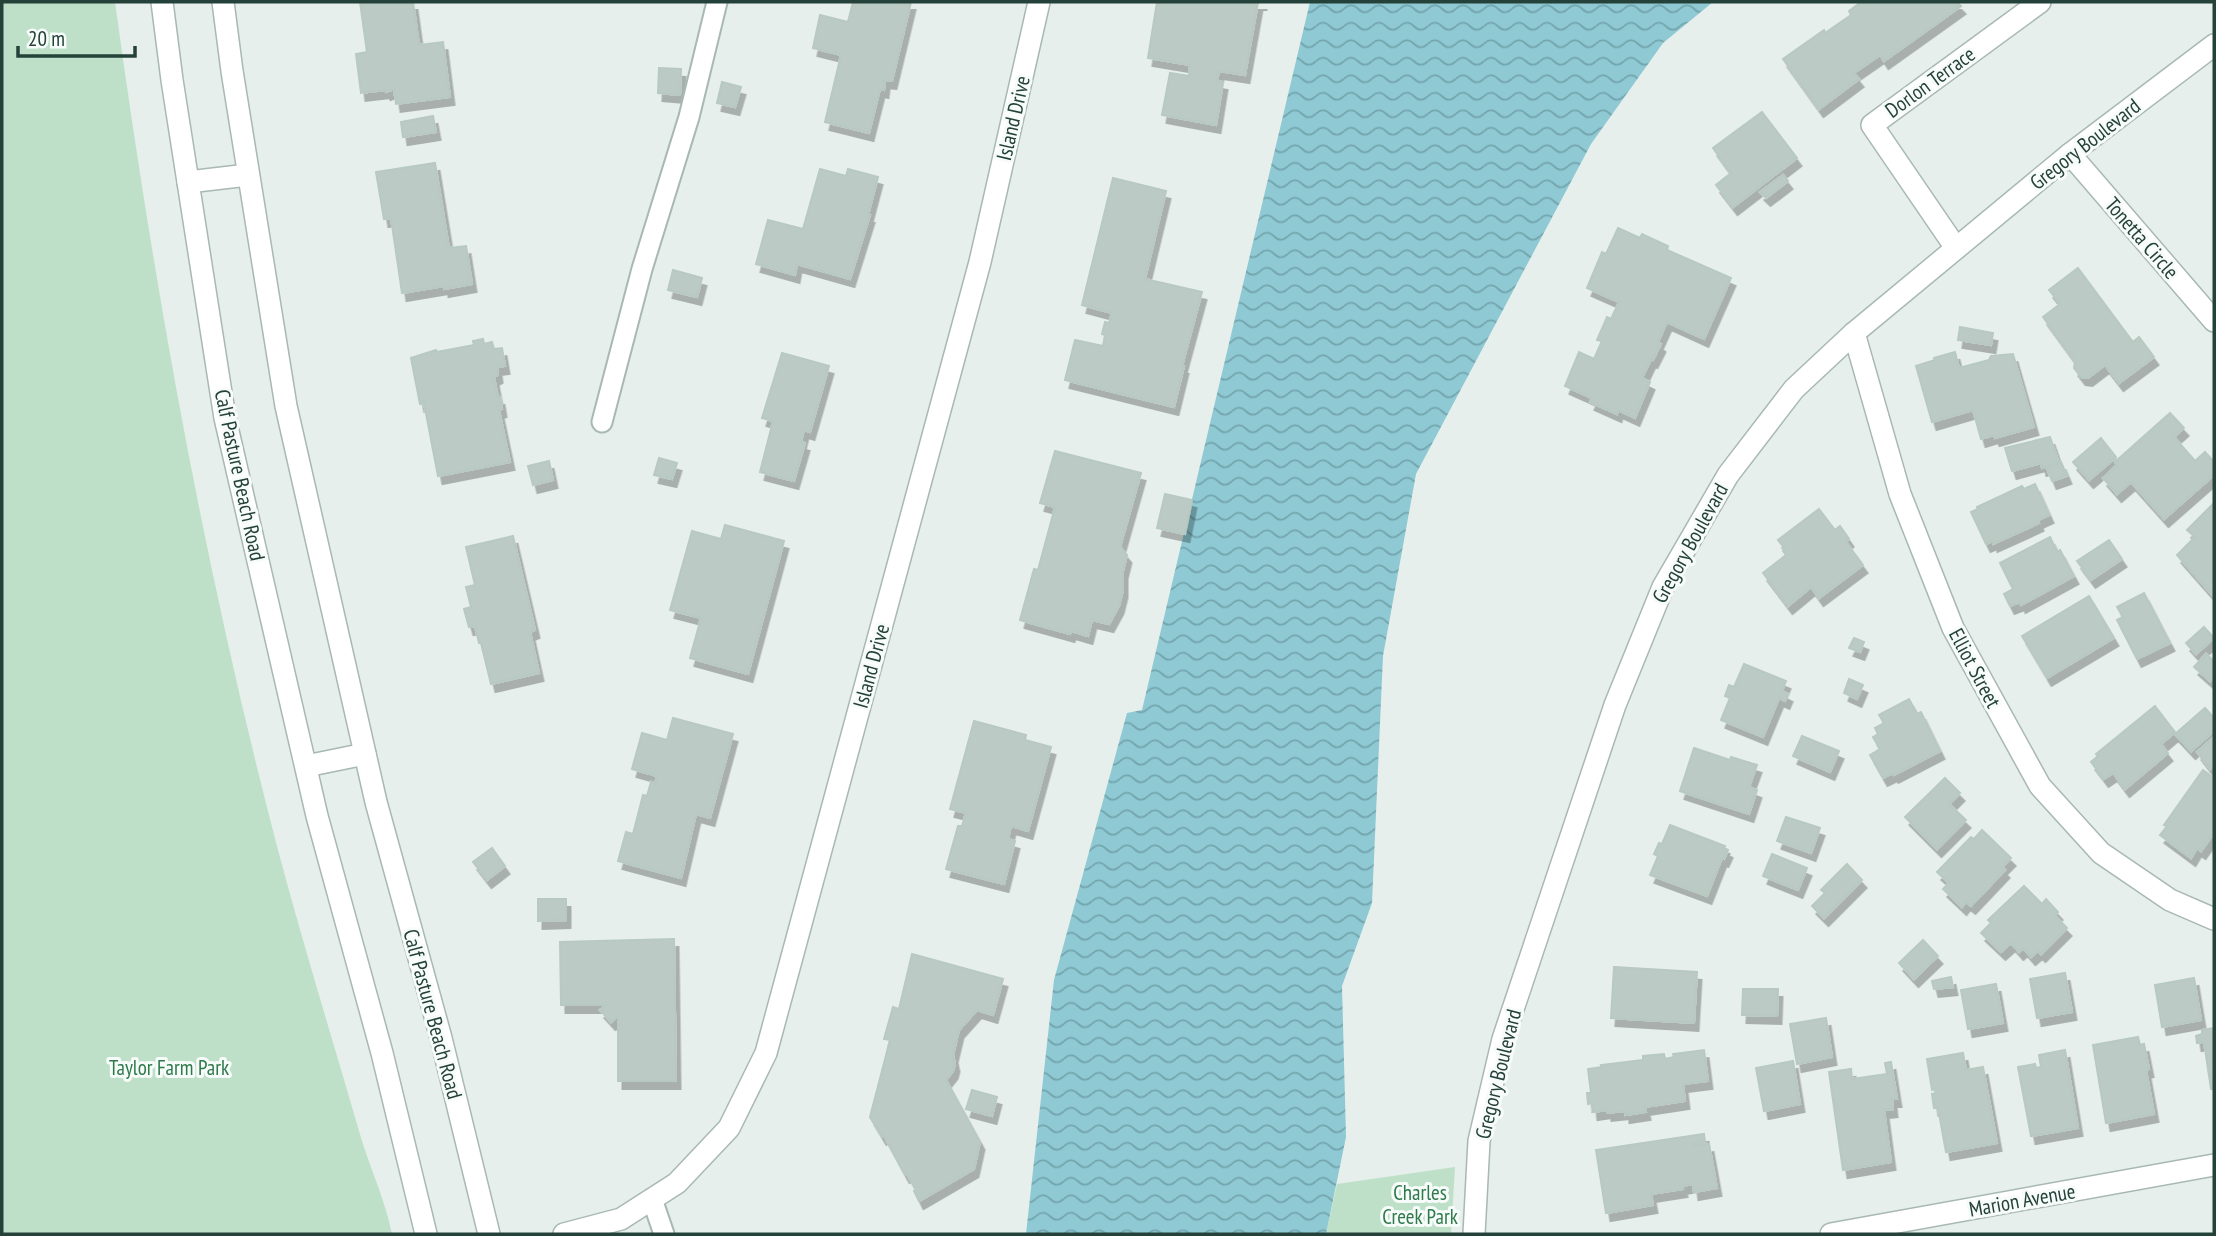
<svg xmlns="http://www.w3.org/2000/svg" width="2216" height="1236" viewBox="0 0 2216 1236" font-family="'PT Sans Narrow',sans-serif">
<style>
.green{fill:#bfe0c8}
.water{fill:url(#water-waves)}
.building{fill:#bbcac4;stroke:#b8c9c2;stroke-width:2;filter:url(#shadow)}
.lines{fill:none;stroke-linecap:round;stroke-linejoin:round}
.lane-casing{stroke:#a8b8b2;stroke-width:23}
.street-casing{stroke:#a8b8b2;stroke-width:24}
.lane{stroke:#fff;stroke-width:19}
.street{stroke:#fff;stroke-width:21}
.labels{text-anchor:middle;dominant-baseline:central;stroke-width:6;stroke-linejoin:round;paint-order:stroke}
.street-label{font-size:21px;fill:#24423a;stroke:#f7fbf9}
.park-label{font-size:21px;fill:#2d7a4b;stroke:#f7fbf9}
</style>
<defs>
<pattern id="water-waves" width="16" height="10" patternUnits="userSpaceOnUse" patternTransform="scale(1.75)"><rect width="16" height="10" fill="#8ec9d4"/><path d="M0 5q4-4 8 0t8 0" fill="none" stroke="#74a5ad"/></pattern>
<filter id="shadow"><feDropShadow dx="4.5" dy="8" stdDeviation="0" flood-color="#0004"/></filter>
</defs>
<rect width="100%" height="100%" fill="#e6efeb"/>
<g class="green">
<path d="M2 2H115C154 287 205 572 278 850 303 944 332 1038 359 1131 369 1166 385 1199 392 1234H2Z"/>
<polygon points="1455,1167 1451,1234 1326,1234 1337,1184"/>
</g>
<polygon class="water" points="1310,2 1713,2 1663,43 1591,144 1416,474 1383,656 1372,903 1342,986 1346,1137 1326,1234 1026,1234 1054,980 1127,713 1142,710"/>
<g class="building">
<polygon points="360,2 413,2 419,45 443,42 450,97 396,104 394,89 386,92 386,90 361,93 356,54 367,52"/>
<polygon points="853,2 911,2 892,81 882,80 885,81 884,90 880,89 869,133 825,122 841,55 813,48 820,15 848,22"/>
<polygon points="1157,2 1263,2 1258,2 1245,75 1219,71 1217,81 1223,82 1216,125 1162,115 1170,73 1189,76 1190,65 1148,58"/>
<polygon points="1861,2 1957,2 1961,6 1884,61 1880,55 1854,73 1859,79 1819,109 1783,59 1824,30 1825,33 1851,15 1849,11"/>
<polygon points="659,68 681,69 680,95 658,93"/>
<polygon points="722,82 741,87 735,107 717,103"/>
<polygon points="1762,112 1797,158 1733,207 1716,185 1731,173 1713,148"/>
<polygon points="433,116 436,132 403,137 401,122"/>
<polygon points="435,163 449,248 466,246 472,284 444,289 444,286 402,293 391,218 384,219 376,172"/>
<polygon points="820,169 846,176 848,169 878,177 868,215 870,215 850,279 797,264 795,275 756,264 768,220 803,229"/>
<polygon points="1783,175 1788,181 1766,198 1760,192"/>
<polygon points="1113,178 1166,191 1145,279 1202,292 1182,366 1184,366 1174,407 1065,380 1075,340 1103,346 1105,335 1102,334 1105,322 1109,323 1112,313 1082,305"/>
<polygon points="1618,228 1640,238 1642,234 1668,246 1667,250 1731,278 1704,339 1667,322 1658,342 1661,344 1653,360 1651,359 1642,378 1650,382 1635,418 1618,410 1617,414 1590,402 1592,398 1565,386 1579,352 1594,359 1602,341 1597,340 1607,317 1611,319 1619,302 1587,288 1602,252 1606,254"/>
<polygon points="2078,268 2133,342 2139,337 2154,357 2119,383 2105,365 2088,378 2081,377 2074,368 2075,361 2043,317 2060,304 2049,290"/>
<polygon points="673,270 702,278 697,297 668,290"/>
<polygon points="1960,327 1993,333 1991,345 1958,340"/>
<polygon points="483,339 484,344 492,342 494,349 502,348 505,366 497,367 498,375 494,377 498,398 500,397 502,409 499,410 510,462 438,476 424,403 420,404 411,358 436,350 437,352 474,345 473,341"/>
<polygon points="1955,352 1959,368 1989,360 1991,356 2013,354 2034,427 1995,438 1994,435 1981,439 1973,410 1932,422 1916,366 1935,360 1934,358"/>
<polygon points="782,353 829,366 810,432 804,430 801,442 805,443 794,481 760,472 773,421 762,418"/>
<polygon points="2170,413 2184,428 2174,437 2195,461 2205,452 2214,462 2214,475 2164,519 2131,482 2117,494 2103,478 2117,465 2115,462"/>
<polygon points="2050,437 2059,463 2042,468 2041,463 2012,471 2005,448"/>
<polygon points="2101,438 2116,457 2089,480 2073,462"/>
<polygon points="1055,451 1141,473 1120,547 1127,555 1123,571 1123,590 1119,606 1109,624 1092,620 1088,636 1071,631 1070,634 1020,620 1034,569 1038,570 1055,507 1040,503"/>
<polygon points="659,458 677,463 672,479 654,475"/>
<polygon points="549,461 553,480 533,485 528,466"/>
<polygon points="2061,462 2067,476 2052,481 2047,468"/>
<polygon points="2035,484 2049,515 2038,520 2039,523 1993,544 1993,541 1986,544 1971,512 1978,509 1977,507 2022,486 2024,489"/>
<polygon points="1165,494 1192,500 1185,534 1157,528"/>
<polygon points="2214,503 2214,597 2177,555 2195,537 2187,530"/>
<polygon points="1819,509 1835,530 1840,526 1849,539 1846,542 1863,565 1819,598 1811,587 1788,606 1763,573 1786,555 1783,551 1785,549 1778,540"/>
<polygon points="725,525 784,541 748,674 690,658 701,618 670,610 692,531 721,539"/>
<polygon points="513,536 535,630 530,632 539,673 491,684 481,643 479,643 475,626 469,627 464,609 471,607 466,587 475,585 466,547"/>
<polygon points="2050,537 2057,552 2060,550 2074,576 2021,605 2020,602 2010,606 2004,594 2013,589 2000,563"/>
<polygon points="2109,540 2122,559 2091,580 2077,561"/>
<polygon points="2144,593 2170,643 2137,659 2117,620 2123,617 2117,607"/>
<polygon points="2089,596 2114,638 2047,678 2022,636"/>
<polygon points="2204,627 2214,638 2196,654 2186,643"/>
<polygon points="1854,638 1864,642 1860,652 1849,648"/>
<polygon points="2206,654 2214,661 2214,676 2210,681 2194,667"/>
<polygon points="1744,664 1786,681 1782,691 1788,694 1785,701 1779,698 1763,737 1721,720 1730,698 1725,696 1729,685 1734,687"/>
<polygon points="1849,679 1863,685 1857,699 1844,693"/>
<polygon points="1909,699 1917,714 1921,712 1940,751 1894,775 1893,773 1883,778 1870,755 1880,749 1873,737 1878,734 1875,728 1884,723 1879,715"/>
<polygon points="2155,706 2175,732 2161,744 2168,753 2125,789 2113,773 2104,779 2091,762 2098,756 2096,754"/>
<polygon points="2205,708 2214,718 2214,731 2191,751 2175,734"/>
<polygon points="673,718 733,734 710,818 696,814 681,878 618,861 626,832 633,834 643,795 647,796 651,782 655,784 657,776 632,769 642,733 667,740"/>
<polygon points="974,721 1026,735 1025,740 1051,747 1028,831 1011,826 1008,839 1015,841 1004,884 946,869 958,826 962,826 966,813 950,809"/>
<polygon points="1802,736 1839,751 1830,772 1793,756"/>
<polygon points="2214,737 2214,765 2210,769 2197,752"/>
<polygon points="1694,748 1730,760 1731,757 1757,765 1749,787 1757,790 1749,814 1680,791"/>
<polygon points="2203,770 2214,778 2214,833 2201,851 2197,848 2191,858 2160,835 2167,826 2164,825"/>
<polygon points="1945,778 1960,793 1949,804 1966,820 1937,849 1905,817"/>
<polygon points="1786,817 1820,828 1811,853 1777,841"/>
<polygon points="1670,825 1725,846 1724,848 1728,850 1724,859 1722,858 1707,896 1650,875 1658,856 1654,854 1659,843 1662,844"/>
<polygon points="1982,830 2011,858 2002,867 2005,870 1971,906 1966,902 1962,907 1943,889 1949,883 1937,872 1971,837 1974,839"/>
<polygon points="492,848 505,866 487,880 473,862"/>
<polygon points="1772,854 1807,868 1798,890 1763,876"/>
<polygon points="1847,864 1862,880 1824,918 1812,906 1825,893 1821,890"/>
<polygon points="2024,886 2042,904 2046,899 2058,912 2055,916 2067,928 2041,954 2038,951 2031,957 2023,948 2019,952 2011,943 2001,952 1981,933 1991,923 1988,920"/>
<polygon points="538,899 566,899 566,920 538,921"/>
<polygon points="674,939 676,1081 618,1081 618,1016 611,1022 600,1010 606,1005 561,1005 560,942"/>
<polygon points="1923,940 1938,956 1914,979 1899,963"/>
<polygon points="912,954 1003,979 993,1015 977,1010 959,1030 953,1055 955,1064 953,1071 946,1080 980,1142 974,1169 919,1201 914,1191 916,1190 907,1174 905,1175 884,1136 882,1137 870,1117 890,1040 884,1039 893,1007 899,1009"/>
<polygon points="1614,967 1697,972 1694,1023 1611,1018"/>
<polygon points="2065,973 2072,1012 2037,1018 2030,979"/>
<polygon points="1951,977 1953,987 1934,989 1932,981"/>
<polygon points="2194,978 2201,1020 2162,1027 2155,985"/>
<polygon points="1996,984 2003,1023 1968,1029 1961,990"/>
<polygon points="1743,989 1778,989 1777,1016 1742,1015"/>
<polygon points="1826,1018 1832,1057 1797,1064 1790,1024"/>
<polygon points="2214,1028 2214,1089 2211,1089 2204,1042 2197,1043 2196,1036 2202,1034 2202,1030"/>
<polygon points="2138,1037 2140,1045 2144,1044 2149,1069 2146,1070 2154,1114 2106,1123 2093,1045"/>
<polygon points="1704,1050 1708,1081 1683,1084 1685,1101 1645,1107 1646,1112 1625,1115 1625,1111 1607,1113 1607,1110 1593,1112 1592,1103 1588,1104 1587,1093 1591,1093 1588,1069 1602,1067 1601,1065 1643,1060 1643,1056 1664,1054 1665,1059 1674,1057 1673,1054"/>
<polygon points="2065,1050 2078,1128 2031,1136 2018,1067 2035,1064 2036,1068 2041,1067 2039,1055"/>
<polygon points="1963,1053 1966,1070 1983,1067 1997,1143 1946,1152 1938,1108 1934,1108 1932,1094 1936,1093 1935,1089 1932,1090 1927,1059"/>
<polygon points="1793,1061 1800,1104 1764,1111 1756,1068"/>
<polygon points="1891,1062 1897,1099 1892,1099 1893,1109 1884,1110 1891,1162 1843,1170 1829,1072 1851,1069 1852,1079 1887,1074 1885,1063"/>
<polygon points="972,1090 997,1097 992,1116 966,1109"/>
<polygon points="1704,1134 1705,1142 1694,1144 1694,1146 1709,1144 1717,1188 1694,1192 1693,1184 1682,1186 1683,1189 1651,1194 1653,1205 1606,1213 1596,1150"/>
</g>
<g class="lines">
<defs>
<g id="lane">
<polyline points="602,422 642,269 689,117 717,2"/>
<polyline points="652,1199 664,1234"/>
</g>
<g id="street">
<polyline points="162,2 172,80 225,418 317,816 382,1053 426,1234"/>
<polyline points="223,2 232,71 286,406 376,802 441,1038 489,1234"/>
<polyline points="2070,154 2214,321"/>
<polyline points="188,182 248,175"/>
<polyline points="1956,248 1872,125 2040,2"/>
<polyline points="1854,333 1900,494 1953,628 2040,786 2101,853 2170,900 2214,919"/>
<polyline points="306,766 365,754"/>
<polyline points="564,1234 621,1219 677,1183 729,1128 766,1053 980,262 1039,2"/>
<polyline points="1474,1234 1479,1141 1503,1039 1615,705 1663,587 1728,475 1794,389 1854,333 2070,154 2214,45"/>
<polyline points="1831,1234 2214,1165"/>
</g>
</defs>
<use href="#lane" class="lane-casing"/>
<use href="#street" class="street-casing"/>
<use href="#lane" class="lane"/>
<use href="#street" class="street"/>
</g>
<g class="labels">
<g class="street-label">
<text transform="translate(1930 82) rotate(-36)">Dorlon Terrace</text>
<text transform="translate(1013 118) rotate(-77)">Island Drive</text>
<text transform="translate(2085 144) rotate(-38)">Gregory Boulevard</text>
<text transform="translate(2142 238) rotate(49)">Tonetta Circle</text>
<text transform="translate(240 475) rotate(78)">Calf Pasture Beach Road</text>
<text transform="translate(1690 543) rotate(-61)">Gregory Boulevard</text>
<text transform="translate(871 666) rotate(-75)">Island Drive</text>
<text transform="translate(1975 668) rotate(62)">Elliot Street</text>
<text transform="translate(433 1014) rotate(75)">Calf Pasture Beach Road</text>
<text transform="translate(1498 1074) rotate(-76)">Gregory Boulevard</text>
<text transform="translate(2022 1200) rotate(-10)">Marion Avenue</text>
</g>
<g class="park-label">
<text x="169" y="1067">Taylor Farm Park</text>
<text x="1420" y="1192">Charles<tspan x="1420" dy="24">Creek Park</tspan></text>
</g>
</g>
<rect width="2216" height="1236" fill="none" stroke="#24423a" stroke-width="7"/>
<path d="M18 46v10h117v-10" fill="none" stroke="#24423a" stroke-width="3.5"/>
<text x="28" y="46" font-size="21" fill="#24423a" stroke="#f7fbf9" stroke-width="5" paint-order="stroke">20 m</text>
</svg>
